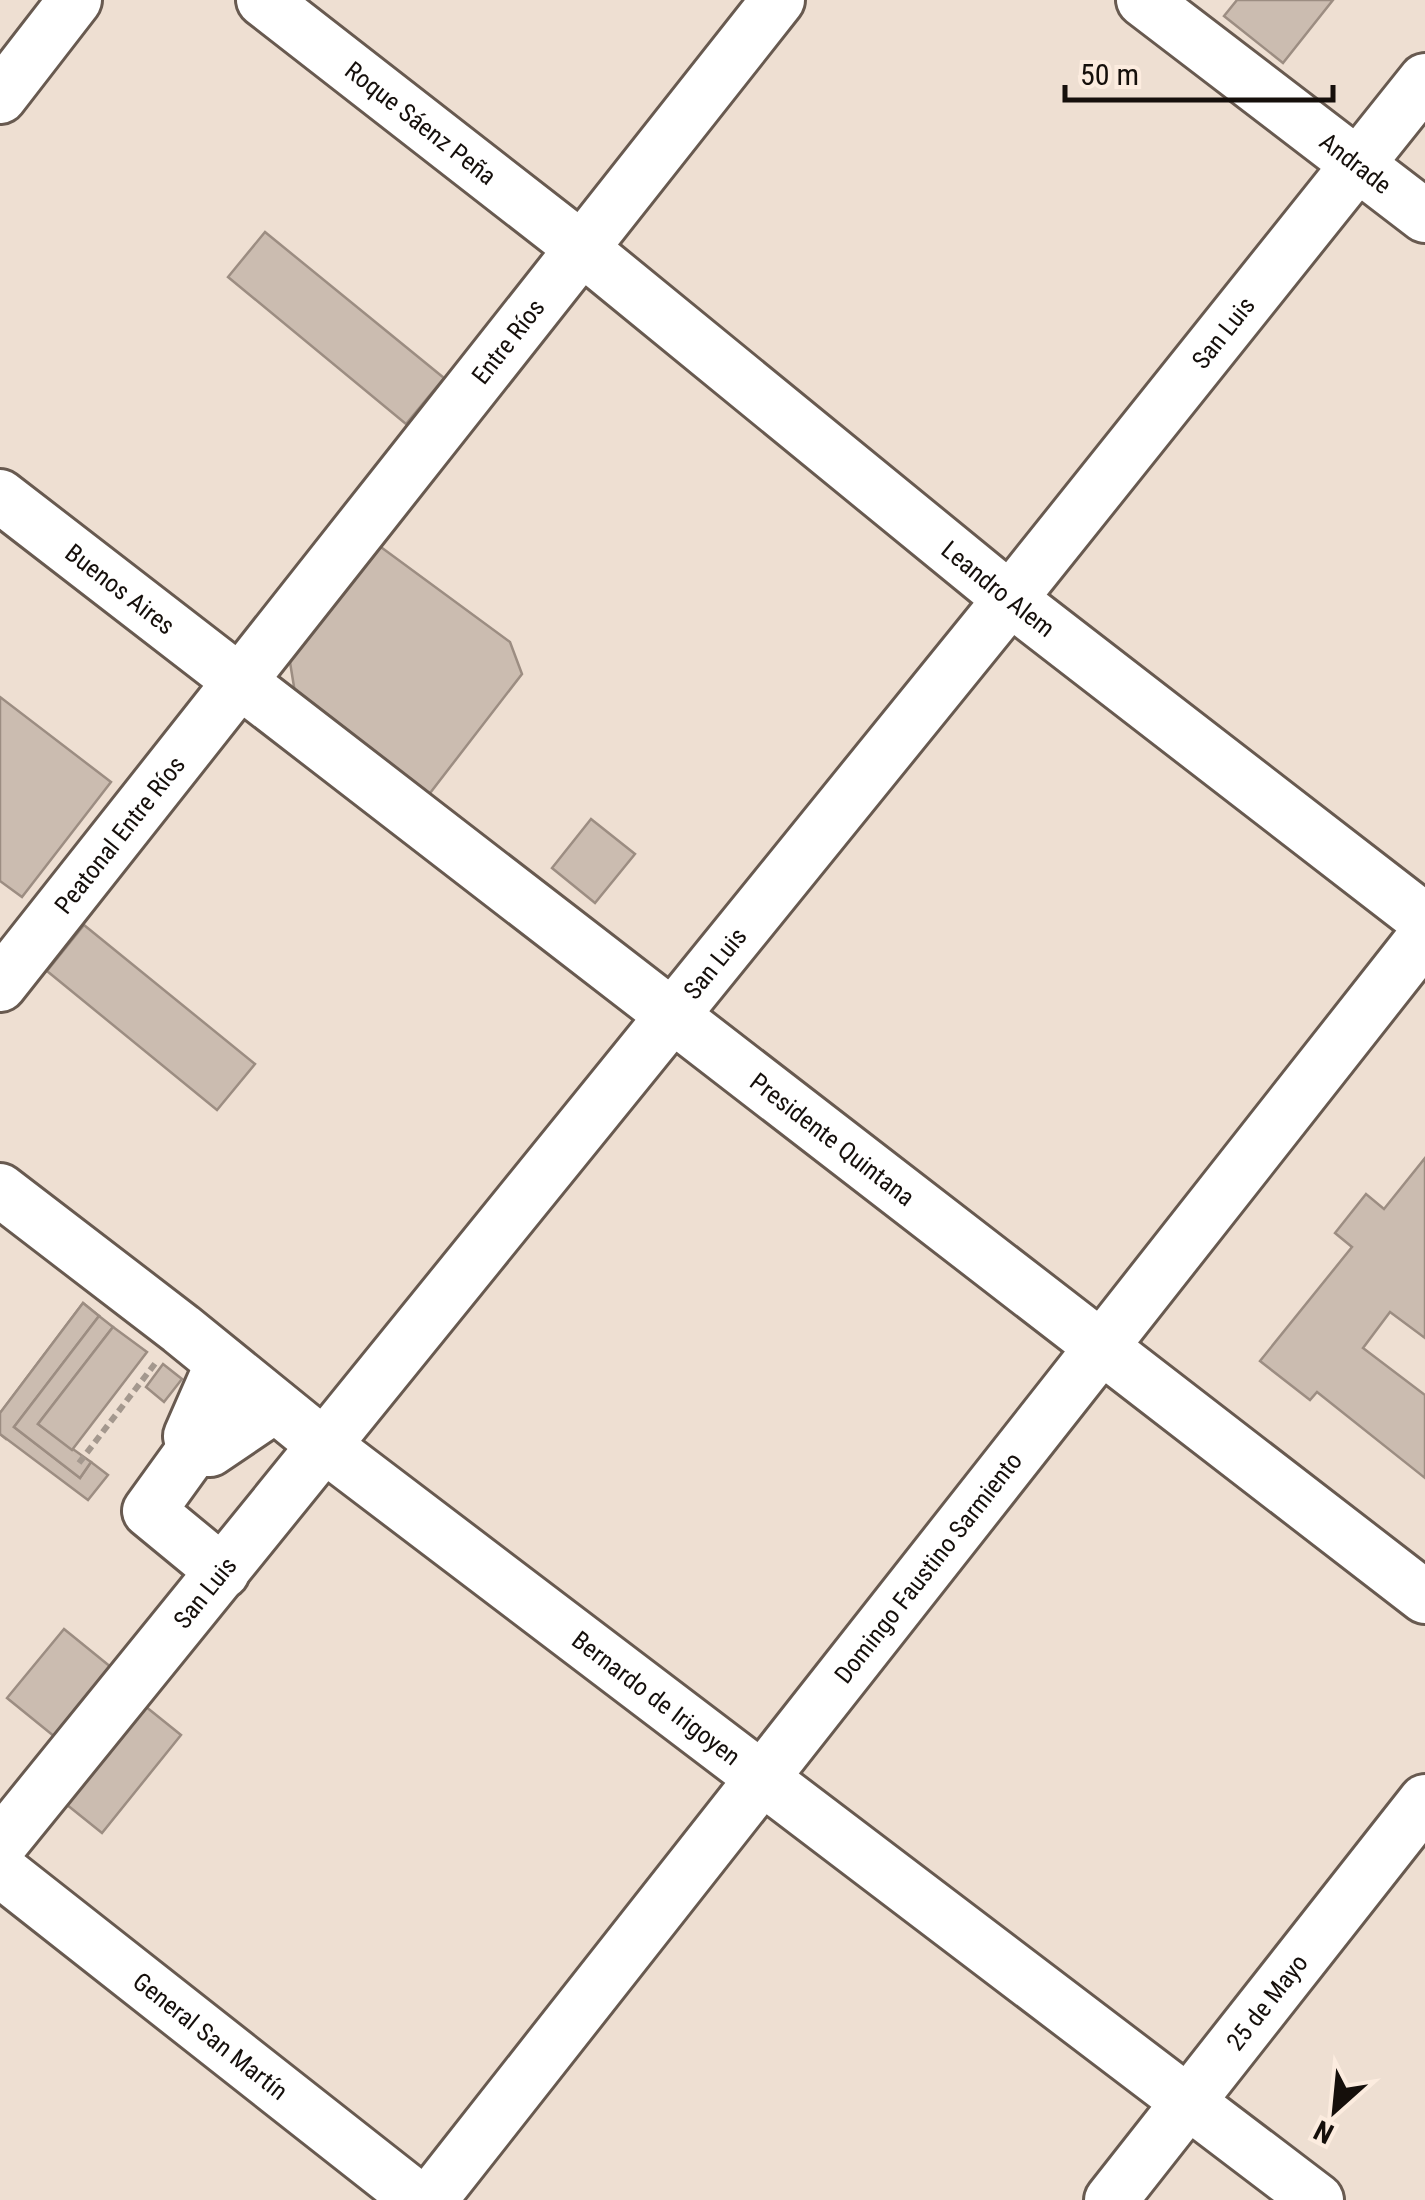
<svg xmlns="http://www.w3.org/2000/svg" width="1425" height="2200" viewBox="0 0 1425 2200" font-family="'Roboto Condensed',sans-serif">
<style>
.building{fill:#cbbcb0;stroke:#9c8d82;stroke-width:2.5}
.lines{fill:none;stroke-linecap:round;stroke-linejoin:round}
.minor-casing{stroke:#685a50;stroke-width:58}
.path{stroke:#a4988e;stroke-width:6;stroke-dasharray:8 5;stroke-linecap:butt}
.minor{stroke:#fff;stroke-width:52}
.labels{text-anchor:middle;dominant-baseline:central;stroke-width:8;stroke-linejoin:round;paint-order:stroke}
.street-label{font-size:25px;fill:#150f0b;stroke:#fcecdf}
</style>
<rect width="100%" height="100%" fill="#eedfd2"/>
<g class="building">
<polygon points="1237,0 1333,0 1283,63 1224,16"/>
<polygon points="265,232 444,378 406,424 228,277"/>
<polygon points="374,542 510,642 522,674 427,797 296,699 289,656"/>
<polygon points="0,697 111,782 22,897 0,881"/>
<polygon points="591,819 635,854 595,903 552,868"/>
<polygon points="84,925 255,1064 217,1110 47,971"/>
<polygon points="1425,1158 1425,1338 1390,1312 1363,1348 1425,1395 1425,1478 1317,1392 1310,1400 1260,1361 1352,1247 1335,1233 1366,1194 1384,1209"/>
<polygon points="83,1303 99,1316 6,1439 0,1434 0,1413"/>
<polygon points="83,1303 99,1316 14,1427 80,1478 91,1462 108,1475 88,1500 0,1434 0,1413"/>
<polygon points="99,1316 113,1327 38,1424 91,1462 80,1478 14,1427"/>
<polygon points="113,1327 147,1352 72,1450 38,1424"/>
<polygon points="163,1364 182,1379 164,1402 146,1387"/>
<polygon points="64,1629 112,1668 55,1737 7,1698"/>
<polygon points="135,1698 181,1735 102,1833 56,1796"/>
</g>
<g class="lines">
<defs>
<g id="minor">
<path id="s1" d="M263 0 580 247 1010 599 1425 920"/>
<path id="s2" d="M1143 0 1425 216"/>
<polyline points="0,97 75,0"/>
<path id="s3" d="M0 496 1425 1597"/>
<path id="s4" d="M0 985C261 658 517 327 778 0"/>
<path id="s5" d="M0 1190 181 1329 325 1446 1317 2200"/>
<polyline points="222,1363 190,1436 193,1450 210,1450 275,1406"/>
<polyline points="193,1450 149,1511 223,1572"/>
<path id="s6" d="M0 1845 1010 599 1425 80"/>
<path id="s7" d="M0 1870 419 2200"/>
<path id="s8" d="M430 2200 1425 936"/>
<path id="s9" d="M1111 2200 1425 1801"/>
</g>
</defs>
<use href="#minor" class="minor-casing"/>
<polyline class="path" points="79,1463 157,1361"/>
<use href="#minor" class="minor"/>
</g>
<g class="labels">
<g class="street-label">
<text stroke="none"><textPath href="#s1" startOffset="200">Roque Sáenz Peña</textPath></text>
<text stroke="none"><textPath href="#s2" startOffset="268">Andrade</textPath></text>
<text stroke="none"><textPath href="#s6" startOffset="1945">San Luis</textPath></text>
<text stroke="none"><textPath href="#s4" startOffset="820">Entre Ríos</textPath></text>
<text stroke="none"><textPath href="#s3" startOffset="152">Buenos Aires</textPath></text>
<text stroke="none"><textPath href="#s1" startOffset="942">Leandro Alem</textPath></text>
<text stroke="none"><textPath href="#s4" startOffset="192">Peatonal Entre Ríos</textPath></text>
<text stroke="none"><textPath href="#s6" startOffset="1135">San Luis</textPath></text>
<text stroke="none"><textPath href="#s3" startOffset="1052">Presidente Quintana</textPath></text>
<text stroke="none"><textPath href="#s8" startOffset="805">Domingo Faustino Sarmiento</textPath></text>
<text stroke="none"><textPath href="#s6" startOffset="325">San Luis</textPath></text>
<text stroke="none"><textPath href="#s5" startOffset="830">Bernardo de Irigoyen</textPath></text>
<text stroke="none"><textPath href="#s9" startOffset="252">25 de Mayo</textPath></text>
<text stroke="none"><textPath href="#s7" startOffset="268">General San Martín</textPath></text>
</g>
</g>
<g transform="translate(1335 2110) rotate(207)" stroke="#fcecdf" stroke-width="8" paint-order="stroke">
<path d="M0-8L18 38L0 25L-18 38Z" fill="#150f0b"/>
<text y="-15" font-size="28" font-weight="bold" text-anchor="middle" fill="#150f0b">N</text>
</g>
<path d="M1065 85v15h268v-15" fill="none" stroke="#150f0b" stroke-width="5"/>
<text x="1080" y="85" font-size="30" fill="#150f0b" stroke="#fcecdf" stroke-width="8" paint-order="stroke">50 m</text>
</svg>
